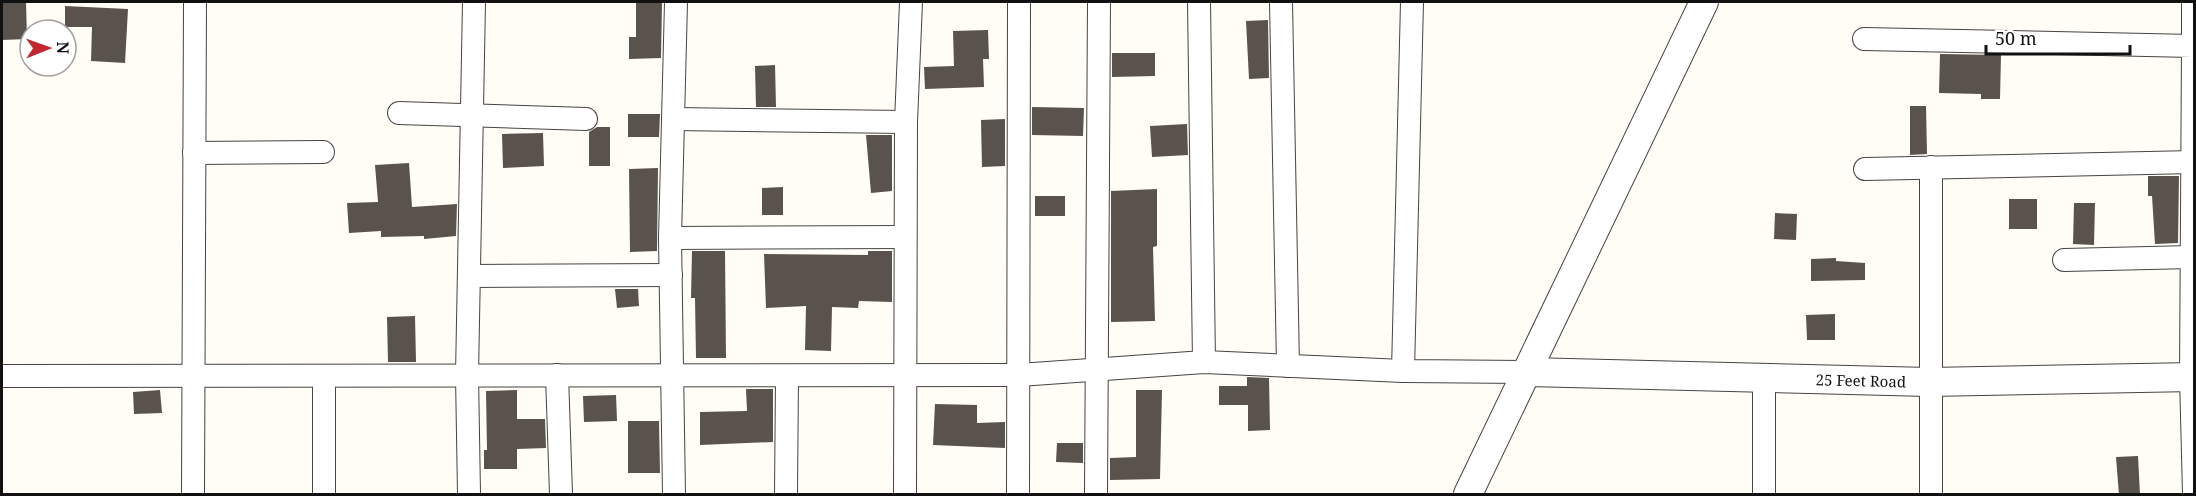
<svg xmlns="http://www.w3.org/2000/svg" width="2196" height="496" viewBox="0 0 2196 496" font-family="'Noto Serif',serif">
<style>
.building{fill:#5a524d}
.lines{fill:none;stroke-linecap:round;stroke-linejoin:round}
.minor-casing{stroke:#444;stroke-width:24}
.tertiary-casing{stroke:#444;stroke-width:30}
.minor{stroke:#fff;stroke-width:22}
.tertiary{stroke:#fff;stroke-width:28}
.labels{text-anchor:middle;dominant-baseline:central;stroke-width:6;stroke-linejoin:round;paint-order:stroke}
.street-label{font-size:15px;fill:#111;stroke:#fff}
</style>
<rect width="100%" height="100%" fill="#fffdf5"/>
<g class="building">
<polygon points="2,2 26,2 27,39 2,40"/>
<polygon points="636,3 662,3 661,58 629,59 629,37 636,37"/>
<polygon points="65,6 128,9 125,63 91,61 92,27 65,27"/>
<polygon points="1268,20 1269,78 1249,79 1246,21"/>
<polygon points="988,30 989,59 983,59 984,87 925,89 924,67 954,66 953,31"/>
<polygon points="1112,53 1155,53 1155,76 1112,77"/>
<polygon points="1940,54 2001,55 2000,99 1981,99 1981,94 1939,93"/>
<polygon points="775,65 776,107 756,107 755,66"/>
<polygon points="1910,106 1926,106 1927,154 1910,155"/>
<polygon points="1032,107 1084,108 1083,136 1032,135"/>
<polygon points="628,114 660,114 659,137 628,137"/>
<polygon points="1005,119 1005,166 982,167 981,120"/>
<polygon points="1187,124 1188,155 1152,157 1150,126"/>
<polygon points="597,127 610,127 610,166 589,166 589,132"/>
<polygon points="543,133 544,166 503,168 502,134"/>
<polygon points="866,135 892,135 892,191 871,193"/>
<polygon points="409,163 412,207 457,204 456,236 424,239 424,236 381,237 381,231 349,233 347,203 378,202 375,165"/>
<polygon points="658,168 657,251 630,252 629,169"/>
<polygon points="2148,176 2179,176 2178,243 2155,244 2152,196 2148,196"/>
<polygon points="783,187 783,215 762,215 762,188"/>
<polygon points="1157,189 1157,246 1153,247 1155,321 1111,322 1111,191"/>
<rect x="1035" y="196" width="30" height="20"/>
<rect x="2009" y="199" width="28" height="30"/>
<polygon points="2074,203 2095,203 2094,245 2073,244"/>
<polygon points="1775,213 1797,214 1796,240 1774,239"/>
<polygon points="692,251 725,251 726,358 696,358 695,298 691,298"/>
<polygon points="868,251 892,251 892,302 859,301 858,308 832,307 831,351 805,350 806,306 766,308 764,254 868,255"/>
<polygon points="1836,258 1836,261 1865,263 1865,280 1811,281 1811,259"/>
<polygon points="615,289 638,289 639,306 617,308"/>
<polygon points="1835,314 1835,340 1807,340 1806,315"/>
<polygon points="415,316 416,362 388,362 387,317"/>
<polygon points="1247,377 1269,378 1270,430 1248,431 1248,405 1219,405 1219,386 1247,386"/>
<polygon points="746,389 773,389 773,442 700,445 700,412 747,411"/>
<polygon points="160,390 162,413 134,414 133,392"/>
<polygon points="517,390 517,419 545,419 546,448 517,449 517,469 484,469 484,450 487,450 486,391"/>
<polygon points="1136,390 1162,390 1160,479 1110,480 1110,458 1136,457"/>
<polygon points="616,395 617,421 584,422 583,396"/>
<polygon points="935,404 977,405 977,423 1005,422 1005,448 933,445"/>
<polygon points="628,421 659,421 660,473 628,473"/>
<polygon points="1057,443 1083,443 1083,463 1056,462"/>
<polygon points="2138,456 2140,495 2119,495 2116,457"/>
</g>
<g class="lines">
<defs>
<g id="minor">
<polyline points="1199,2 1204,362"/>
<polyline points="1281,2 1288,366"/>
<polyline points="2193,2 2193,46"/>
<polyline points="1864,39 2193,46 2191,377 2194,493"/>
<polyline points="399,113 586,119"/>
<polyline points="674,119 906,122"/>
<polyline points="194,153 323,152"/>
<polyline points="1931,167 1931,494"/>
<polyline points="1865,169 2194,162"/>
<polyline points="670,238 905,237"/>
<polyline points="2064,260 2192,257"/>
<polyline points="469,276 671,275"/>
<polyline points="1403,371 1412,2"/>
<polyline points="557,375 561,494"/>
<polyline points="2,376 1019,375 1204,362 1403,371 1528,372"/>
<polyline points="324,376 324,494"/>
<polyline points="193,494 195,2"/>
<polyline points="469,494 467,375 474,2"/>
<polyline points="674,494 670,238 676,2"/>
<polyline points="786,494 787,376"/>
<polyline points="905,494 906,122 911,2"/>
<polyline points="1018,494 1019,2"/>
<polyline points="1096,494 1099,2"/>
<polyline points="1764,494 1764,378"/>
</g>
<g id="tertiary">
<path id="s1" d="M1528 372 1929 382 2194 377"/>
<polyline points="1468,494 1704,2"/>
</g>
</defs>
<use href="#minor" class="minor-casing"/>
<use href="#tertiary" class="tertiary-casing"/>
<use href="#minor" class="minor"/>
<use href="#tertiary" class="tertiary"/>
</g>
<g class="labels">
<g class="street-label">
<text stroke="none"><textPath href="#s1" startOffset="333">25 Feet Road</textPath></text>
</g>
</g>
<rect width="2196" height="496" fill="none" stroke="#111111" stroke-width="6"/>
<g transform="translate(48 48) rotate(89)"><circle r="28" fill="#ffffff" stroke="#a0a0a0" stroke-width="1.5"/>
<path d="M0-4.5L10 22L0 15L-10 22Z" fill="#c4262e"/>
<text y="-9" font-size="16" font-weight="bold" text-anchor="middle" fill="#111111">N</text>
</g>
<path d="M1986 45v9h144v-9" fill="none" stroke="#111111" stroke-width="3"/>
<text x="1995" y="45" font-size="18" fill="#111111" stroke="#ffffff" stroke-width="4.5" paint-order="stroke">50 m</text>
</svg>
